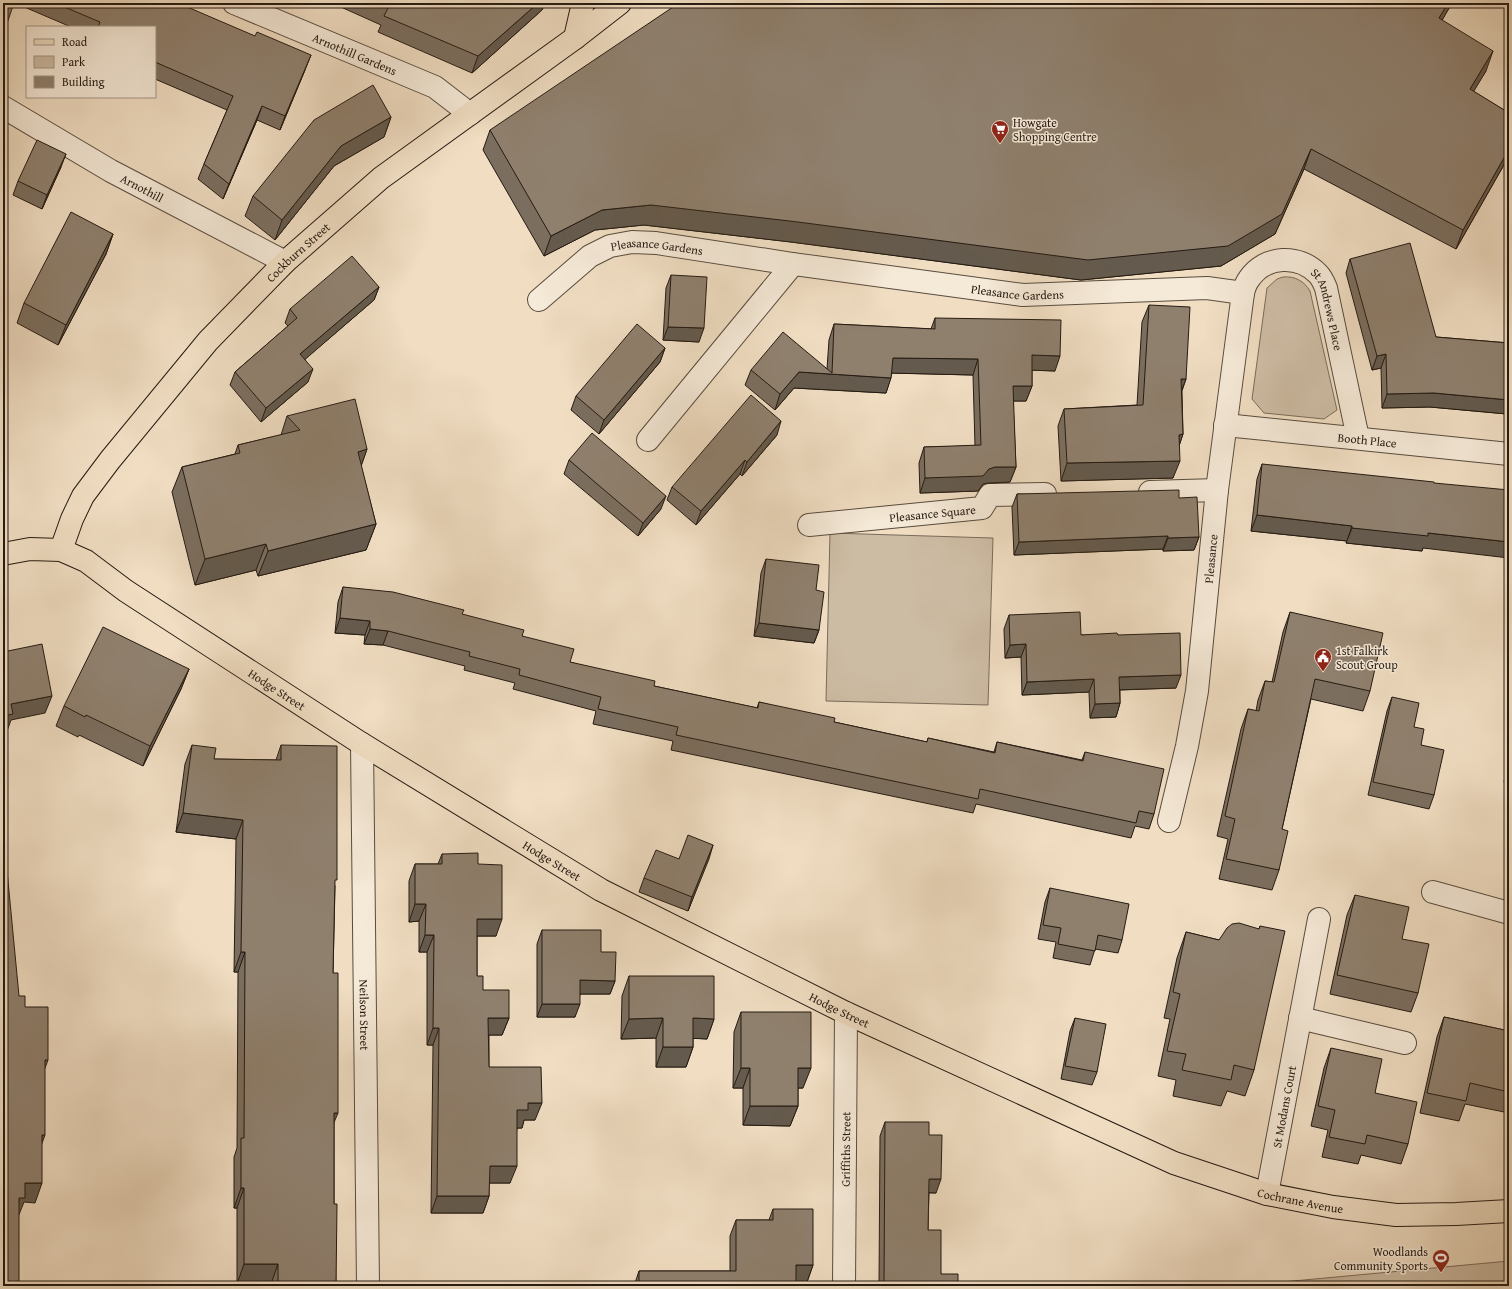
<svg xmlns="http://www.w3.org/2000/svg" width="1512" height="1289" viewBox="0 0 1512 1289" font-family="'Gentium Book Plus',serif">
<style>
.green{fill:#cdbca4;stroke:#796c5b}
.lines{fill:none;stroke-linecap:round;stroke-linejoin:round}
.minor-casing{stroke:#584c3e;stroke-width:24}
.major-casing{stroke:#251b12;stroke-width:24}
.minor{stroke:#f5e9d7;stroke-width:22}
.major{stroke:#f0ddc2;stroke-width:22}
.wall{fill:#7b6e5f;stroke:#251b12}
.shaded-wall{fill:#645a4d;stroke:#251b12}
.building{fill:#8f806e;stroke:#251b12}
.labels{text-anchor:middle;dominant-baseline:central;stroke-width:3;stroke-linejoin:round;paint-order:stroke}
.street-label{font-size:12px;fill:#251b12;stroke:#f5e9d7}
.poi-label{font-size:12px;fill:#251b12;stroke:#f5e9d7;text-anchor:start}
</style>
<rect width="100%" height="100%" fill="#f0ddc2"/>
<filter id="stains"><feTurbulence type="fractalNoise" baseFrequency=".005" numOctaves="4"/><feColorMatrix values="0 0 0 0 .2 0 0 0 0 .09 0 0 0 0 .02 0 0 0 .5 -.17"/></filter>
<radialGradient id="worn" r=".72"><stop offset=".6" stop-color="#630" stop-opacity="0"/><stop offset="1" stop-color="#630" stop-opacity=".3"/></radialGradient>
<g class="green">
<path d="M1283 277C1295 276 1304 281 1310 291L1337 410 1324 419 1264 413 1252 399 1267 288 1277 279Z"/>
<polygon points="830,533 993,538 988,705 826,701"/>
<polygon points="1509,1261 1509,1286 1239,1286"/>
</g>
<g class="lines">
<defs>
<g id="minor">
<path id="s1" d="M234 3 435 87 470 114"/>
<path id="s2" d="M3 107 111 171 285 262"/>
<path id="s3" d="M539 300 590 256 610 246 632 242 656 243 793 264 1023 295 1207 288 1243 293"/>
<path id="s4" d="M1225 425 1509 454"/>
<polyline points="648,440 793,264"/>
<polyline points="1150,492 1217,490"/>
<path id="s5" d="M809 525 982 508 990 495 1045 494"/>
<path id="s6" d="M362 744 368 1286"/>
<path id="s7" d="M1169 821 1187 746 1197 691 1217 490 1243 293C1244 289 1246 283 1249 279 1265 255 1299 254 1318 274 1322 278 1324 283 1326 288L1358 438"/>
<polyline points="1433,892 1509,913"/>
<polyline points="1300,1018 1405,1043"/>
<path id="s8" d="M1267 1194 1319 919"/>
<path id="s9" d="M844 1286 846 1013"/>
</g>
<g id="major">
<polyline points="575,38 583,3"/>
<path id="s10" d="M61 550 72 519 83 496 110 460 208 341 285 262 381 178 575 38 620 3"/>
<path id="s11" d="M3 554 30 549 61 550 86 561 126 591 362 744 601 890 846 1013 1174 1163 1267 1194 1333 1207 1396 1215 1456 1214 1509 1211"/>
</g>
</defs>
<use href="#minor" class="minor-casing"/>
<use href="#major" class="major-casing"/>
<use href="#minor" class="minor"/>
<use href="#major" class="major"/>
</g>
<g class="wall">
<polygon points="15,3 178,3 305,70 280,130 257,120 223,199 198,179 204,164 227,110 155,79 155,27 71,27"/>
<polygon points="332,3 545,3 542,10 472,73 378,32 381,25"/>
<polygon points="1452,3 1442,20 1486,71 1473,91 1509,113 1509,156 1456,249 1304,169 1275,234 1221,266 1081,280 791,242 644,225 595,230 544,256 483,150 490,130"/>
<polygon points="391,117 384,137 334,166 275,240 245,216 253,196"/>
<polygon points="61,167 42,209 13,195 18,181"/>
<polygon points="113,234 106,254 58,345 17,323 24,303"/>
<polygon points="1350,259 1436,337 1509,343 1509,407 1507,414 1430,407 1382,408 1381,368 1372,370 1346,273"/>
<polygon points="671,275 699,342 663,340 666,288"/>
<polygon points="379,287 374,300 305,359 308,382 261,422 230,385 235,372 288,326 285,323 290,309"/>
<polygon points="1149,305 1186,379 1182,391 1183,434 1179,446 1173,478 1061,481 1058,426 1064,409 1137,405 1142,322"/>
<polygon points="935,318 1055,371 1032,370 1032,386 1026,401 1013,401 1016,467 1010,482 989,483 983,484 978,491 920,493 919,463 924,447 975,446 973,375 892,373 886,393 794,388 775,410 745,385 751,370 827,369 829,340 834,324 931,329"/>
<polygon points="665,348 660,362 599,434 571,410 576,396"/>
<polygon points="287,416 367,449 361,466 376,524 366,550 258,576 256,570 195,585 172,492 182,467 235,454 238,445 281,435"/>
<polygon points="777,435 742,476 740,474 696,525 667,500 672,487"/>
<polygon points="569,460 661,509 638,536 564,474"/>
<polygon points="1262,464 1423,548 1422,551 1346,543 1347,541 1251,531 1257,479"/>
<polygon points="1017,494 1179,498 1199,537 1194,550 1163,551 1163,549 1014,555 1012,507"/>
<polygon points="766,559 819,630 814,643 754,636 761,573"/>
<polygon points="343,587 462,614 522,636 570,662 654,686 757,708 759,702 834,722 927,742 928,738 994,752 997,742 1082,760 1085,752 1154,814 1149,829 1135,826 1131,838 976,804 973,813 671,750 673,741 593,724 596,711 513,689 515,683 464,670 465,666 383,645 364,644 365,635 335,633 338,602"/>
<polygon points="1290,612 1370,691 1363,711 1311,699 1282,829 1279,870 1272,890 1219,879 1228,839 1217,836 1241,729 1248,709 1256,711 1258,700 1265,681 1272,682 1283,632"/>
<polygon points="1009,615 1081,635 1118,635 1176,688 1120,690 1120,703 1116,717 1090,718 1089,692 1022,695 1021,657 1005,658 1004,629"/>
<polygon points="189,669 181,689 143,766 79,735 78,737 56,726 64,706"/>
<polygon points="1392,697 1414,727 1421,745 1434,795 1429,809 1368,795 1387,711"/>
<polygon points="192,745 214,759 276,760 281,745 335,886 333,973 334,1122 334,1204 336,1286 271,1286 271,1284 237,1284 237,1208 234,1208 234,1157 237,1148 238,972 234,972 236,839 176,832 185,764"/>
<polygon points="1509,761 1509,783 1504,782"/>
<polygon points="713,845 688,911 639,892 644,878 679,859"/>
<polygon points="442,854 478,864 496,936 477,936 477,976 483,990 509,1018 502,1035 489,1035 489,1067 535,1120 524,1120 522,1128 517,1128 510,1183 489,1183 489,1196 483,1213 431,1213 433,1045 427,1045 427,952 419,952 419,921 409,922 409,881 415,864 438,864"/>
<polygon points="1050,888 1122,940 1118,953 1095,949 1090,965 1053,958 1056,942 1038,939 1045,902"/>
<polygon points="1355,895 1402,939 1418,993 1411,1012 1330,994 1347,915"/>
<polygon points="1260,926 1254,1070 1245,1096 1227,1091 1221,1106 1173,1096 1176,1080 1158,1076 1170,1019 1164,1018 1177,958 1186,932 1219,940 1259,929"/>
<polygon points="542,930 601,952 615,981 610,994 580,994 575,1017 537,1017 537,944"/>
<polygon points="629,976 714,1019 707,1039 693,1038 693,1047 686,1067 656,1067 656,1038 621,1039 622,996"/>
<polygon points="741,1012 803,1088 798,1088 798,1106 790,1126 743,1125 743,1088 733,1088 734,1032"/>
<polygon points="1444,1017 1509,1031 1509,1113 1465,1104 1459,1121 1420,1113 1437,1037"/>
<polygon points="1075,1018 1097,1072 1092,1085 1061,1079 1070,1031"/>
<polygon points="1331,1048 1375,1093 1408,1144 1401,1164 1361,1155 1358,1164 1322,1157 1328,1130 1311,1126 1324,1068"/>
<polygon points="885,1122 929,1135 936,1193 929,1193 928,1230 941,1274 958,1286 879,1286 880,1136"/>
<polygon points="773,1209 813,1265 807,1282 796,1282 796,1286 634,1286 639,1271 730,1271 730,1236 736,1220 769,1220"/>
</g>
<g class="shaded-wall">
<polygon points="538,3 545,3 542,10 472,73 478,56"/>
<polygon points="1448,3 1452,3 1432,38 1439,18"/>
<polygon points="1493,51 1486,71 1463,109 1470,89"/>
<polygon points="311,55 305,70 280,130 285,116"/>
<polygon points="262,106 257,120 223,199 229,184"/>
<polygon points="391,117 384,137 334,166 275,240 282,220 341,146"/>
<polygon points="1311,149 1304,169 1275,234 1221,266 1081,280 791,242 644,225 595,230 544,256 551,236 602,210 651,205"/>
<polygon points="1509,149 1509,156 1456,249 1463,230"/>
<polygon points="66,154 61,167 42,209 47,195"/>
<polygon points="113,234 106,254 58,345 66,325"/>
<polygon points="379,287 374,300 295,368 300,354"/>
<polygon points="668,327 704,328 699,342 663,340"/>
<polygon points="665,348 660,362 599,434 604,420"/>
<polygon points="1386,354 1381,368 1372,370 1377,356"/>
<polygon points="1032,355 1060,356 1055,371 1026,370"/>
<polygon points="893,358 978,359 973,375 887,373"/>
<polygon points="313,369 308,382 261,422 266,408"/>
<polygon points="799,372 891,378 886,393 794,388 775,410 780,394"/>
<polygon points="1181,379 1186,379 1179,397"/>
<polygon points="1013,386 1032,386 1026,401 1007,401"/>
<polygon points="1434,393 1509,400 1509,407 1507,414 1430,407 1382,408 1387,394"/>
<polygon points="781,421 777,435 742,476 747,462"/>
<polygon points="1183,434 1177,452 1179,435"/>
<polygon points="367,449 358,475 358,452"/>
<polygon points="745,460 740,474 696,525 701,511"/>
<polygon points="1180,461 1173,478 1061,481 1067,463"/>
<polygon points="995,467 1016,467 1010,482 989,483 983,484 978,491 920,493 925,478 989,469"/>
<polygon points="666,496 661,509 638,536 643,523"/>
<polygon points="1257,515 1352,526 1347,541 1251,531"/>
<polygon points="376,524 366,550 258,576 268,551"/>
<polygon points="1352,528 1428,533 1509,542 1509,558 1423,548 1422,551 1346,543"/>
<polygon points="1168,536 1163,549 1014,555 1019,542"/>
<polygon points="1199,537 1194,550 1163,551 1168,538"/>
<polygon points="266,544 256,570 195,585 205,559"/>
<polygon points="340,618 370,621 365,635 335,633"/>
<polygon points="759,623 819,630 814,643 754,636"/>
<polygon points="370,629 388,631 383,645 364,644"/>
<polygon points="1026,644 1021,657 1005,658 1010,645"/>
<polygon points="189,669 181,689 143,766 150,746"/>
<polygon points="1181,675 1176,688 1114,690 1119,677"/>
<polygon points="1094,679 1089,692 1022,695 1027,682"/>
<polygon points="52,696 45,713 11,720 7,731 3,732 3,716 11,704"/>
<polygon points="1120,703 1116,717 1090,718 1095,704"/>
<polygon points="183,813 243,820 236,839 176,832"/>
<polygon points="713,845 709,859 688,911 692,897"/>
<polygon points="415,904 426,904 419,921 409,922"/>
<polygon points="477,919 502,919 496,936 470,936"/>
<polygon points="425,935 434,935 427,952 419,952"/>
<polygon points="241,952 245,952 238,972 234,972"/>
<polygon points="580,980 615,981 610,994 575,994"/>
<polygon points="542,1004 580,1004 575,1017 537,1017"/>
<polygon points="488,1018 509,1018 502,1035 482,1035"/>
<polygon points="663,1018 656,1038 621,1039 629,1019"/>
<polygon points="693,1018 714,1019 707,1039 686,1038"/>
<polygon points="433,1028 439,1028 433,1045 427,1045"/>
<polygon points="663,1047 693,1047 686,1067 656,1067"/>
<polygon points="45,1060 48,1060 41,1079"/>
<polygon points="741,1068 750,1068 743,1088 733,1088"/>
<polygon points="798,1068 811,1068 803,1088 790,1088"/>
<polygon points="528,1103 542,1103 535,1120 524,1120 522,1128 510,1128 517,1110"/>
<polygon points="750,1106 798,1106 790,1126 743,1125"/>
<polygon points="334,1113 338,1113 330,1132"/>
<polygon points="42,1135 45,1135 38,1154"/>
<polygon points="490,1166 517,1166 510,1183 483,1183"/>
<polygon points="929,1179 941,1179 936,1193 924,1192"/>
<polygon points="25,1183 42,1183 35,1203 24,1202 18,1217 19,1198"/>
<polygon points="241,1188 244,1188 237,1208 234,1208"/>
<polygon points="437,1196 489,1196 483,1213 431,1213"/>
<polygon points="244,1264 278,1264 271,1284 237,1284"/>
<polygon points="796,1265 813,1265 807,1282 790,1282"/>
</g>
<g class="building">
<polygon points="3,3 14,3 3,35"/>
<polygon points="55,3 178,3 255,36 257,32 311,55 285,116 262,106 229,184 204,164 233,96 155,62 155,27 98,27 100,22"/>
<polygon points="376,3 538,3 478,56 384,16 388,8"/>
<polygon points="679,3 1448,3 1439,18 1493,51 1470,89 1509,113 1509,149 1463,230 1311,149 1282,214 1228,246 1088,260 798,222 651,205 602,210 551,236 490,130"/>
<polygon points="373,85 391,117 341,146 282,220 253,196 314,120"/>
<polygon points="37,140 66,154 47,195 18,181"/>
<polygon points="3,193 6,194 3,202"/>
<polygon points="71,212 113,234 66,325 24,303"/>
<polygon points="1410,243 1436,337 1509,343 1509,400 1434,393 1387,394 1386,354 1377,356 1350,259"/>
<polygon points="352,256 379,287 300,354 313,369 266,408 235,372 297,318 290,309"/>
<polygon points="671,275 707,277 704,328 668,327"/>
<polygon points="1149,305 1190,307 1186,379 1181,379 1183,434 1179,435 1180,461 1067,463 1064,409 1143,405"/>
<polygon points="935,318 1061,320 1060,356 1032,355 1032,386 1013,386 1016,467 995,467 989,469 983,476 925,478 924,447 981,445 978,359 893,358 891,378 799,372 780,394 751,370 783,332 832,373 834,324 935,329"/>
<polygon points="637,324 665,348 604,420 576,396"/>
<polygon points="751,395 781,421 747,462 745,460 701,511 672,487"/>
<polygon points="355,399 367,449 358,452 376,524 268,551 266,544 205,559 182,467 240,453 238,445 300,430 287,416"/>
<polygon points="592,433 666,496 643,523 569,460"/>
<polygon points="1262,464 1434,482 1434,483 1509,490 1509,542 1428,533 1428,536 1352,528 1352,526 1257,515"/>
<polygon points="1179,490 1179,498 1197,497 1199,537 1168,538 1168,536 1019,542 1017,494"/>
<polygon points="766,559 819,565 816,590 824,592 819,630 759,623"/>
<polygon points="343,587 393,592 464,610 462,614 524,630 522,636 574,649 570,662 655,681 654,686 758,708 759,702 835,718 834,722 927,742 928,738 995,753 997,742 1083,761 1085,752 1164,769 1154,814 1139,811 1136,823 980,789 978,799 676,735 678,727 598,709 601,697 519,675 520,669 469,656 470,652 388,631 370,629 370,621 340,618"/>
<polygon points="1080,612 1081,635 1117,633 1118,635 1180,633 1181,675 1119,677 1120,703 1095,704 1094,679 1027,682 1026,644 1010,645 1009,615"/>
<polygon points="1290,612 1383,633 1370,691 1315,679 1282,829 1288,831 1279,870 1226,859 1235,819 1225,816 1248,709 1259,711 1265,681 1274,682"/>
<polygon points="103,627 189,669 150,746 86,715 85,717 64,706"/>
<polygon points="42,644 52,696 11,704 13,714 3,716 3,652"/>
<polygon points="1392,697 1419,703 1414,727 1424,729 1421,745 1444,750 1434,795 1373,782"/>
<polygon points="192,745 216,748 214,759 281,760 281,745 337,746 337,880 335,880 333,973 338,973 338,1113 334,1113 334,1204 337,1204 336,1286 278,1286 278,1264 244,1264 244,1188 241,1188 241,1138 244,1138 245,952 241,952 243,820 183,813"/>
<polygon points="688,835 713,845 692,897 644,878 656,850 679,859"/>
<polygon points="3,839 4,839 19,996 25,996 25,1007 48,1007 48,1060 45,1060 45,1135 42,1135 42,1183 25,1183 25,1198 19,1198 19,1286 3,1286"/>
<polygon points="478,853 478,864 502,865 502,919 477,919 477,976 483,976 483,990 509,990 509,1018 488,1018 489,1067 541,1067 542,1103 528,1103 528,1110 517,1110 517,1166 490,1166 489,1196 437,1196 439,1028 433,1028 434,935 425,935 426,904 415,904 415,864 442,864 442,854"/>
<polygon points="1050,888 1129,904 1122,940 1098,935 1095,951 1058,944 1061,928 1043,925"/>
<polygon points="1355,895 1409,907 1402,939 1429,944 1418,993 1337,975"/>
<polygon points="1239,923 1259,929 1260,926 1285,931 1254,1070 1234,1065 1231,1080 1182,1070 1186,1054 1167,1051 1180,994 1173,992 1186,932 1219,940 1227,928 1232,924"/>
<polygon points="542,930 601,930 601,952 616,952 615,981 580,980 580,1004 542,1004"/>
<polygon points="629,976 714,976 714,1019 693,1018 693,1047 663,1047 663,1018 629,1019"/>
<polygon points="741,1012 811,1012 811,1068 798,1068 798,1106 750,1106 750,1068 741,1068"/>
<polygon points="1444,1017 1509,1031 1509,1092 1470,1083 1466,1101 1427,1093"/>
<polygon points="1075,1018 1106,1024 1097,1072 1065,1066"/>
<polygon points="1331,1048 1382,1059 1375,1093 1417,1102 1408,1144 1367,1135 1365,1144 1329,1137 1335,1110 1318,1106"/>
<polygon points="885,1122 929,1122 929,1135 942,1135 941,1179 929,1179 928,1230 941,1230 941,1274 958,1274 958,1286 884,1286"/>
<polygon points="773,1209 813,1209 813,1265 796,1265 796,1286 639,1286 639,1271 736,1271 736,1220 773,1220"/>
</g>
<defs>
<symbol id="supermarket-pin" viewBox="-11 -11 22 30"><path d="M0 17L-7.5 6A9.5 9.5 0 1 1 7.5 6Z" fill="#8f2418" stroke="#f5e9d7"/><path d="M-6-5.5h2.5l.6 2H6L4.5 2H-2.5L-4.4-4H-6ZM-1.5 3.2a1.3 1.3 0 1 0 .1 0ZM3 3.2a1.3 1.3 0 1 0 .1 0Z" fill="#fff"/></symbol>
<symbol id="civic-pin" viewBox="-11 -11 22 30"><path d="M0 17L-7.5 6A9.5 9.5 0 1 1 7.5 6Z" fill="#8f2418" stroke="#f5e9d7"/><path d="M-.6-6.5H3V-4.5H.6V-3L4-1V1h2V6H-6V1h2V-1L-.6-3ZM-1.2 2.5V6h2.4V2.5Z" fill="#fff"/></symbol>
<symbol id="stadium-pin" viewBox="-11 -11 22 30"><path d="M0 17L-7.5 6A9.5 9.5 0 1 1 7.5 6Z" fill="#8f2418" stroke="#f5e9d7"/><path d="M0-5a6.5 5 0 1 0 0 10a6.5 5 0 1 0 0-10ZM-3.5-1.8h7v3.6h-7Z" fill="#fff"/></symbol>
</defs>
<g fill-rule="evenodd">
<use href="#supermarket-pin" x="990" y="119" width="20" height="27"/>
<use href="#civic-pin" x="1313" y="647" width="20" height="27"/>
<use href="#stadium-pin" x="1431" y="1248" width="20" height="27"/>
</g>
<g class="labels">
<g class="street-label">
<text stroke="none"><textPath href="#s1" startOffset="131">Arnothill Gardens</textPath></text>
<text stroke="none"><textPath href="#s2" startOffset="161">Arnothill</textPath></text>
<text stroke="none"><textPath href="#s3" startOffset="137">Pleasance Gardens</textPath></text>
<text stroke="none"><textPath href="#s10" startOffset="384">Cockburn Street</textPath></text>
<text stroke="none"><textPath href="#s3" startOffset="501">Pleasance Gardens</textPath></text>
<text stroke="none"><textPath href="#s7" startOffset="665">St Andrews Place</textPath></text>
<text stroke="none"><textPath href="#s4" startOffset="143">Booth Place</textPath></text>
<text stroke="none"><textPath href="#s5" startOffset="124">Pleasance Square</textPath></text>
<text stroke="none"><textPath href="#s7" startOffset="266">Pleasance</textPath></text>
<text stroke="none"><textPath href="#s11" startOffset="316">Hodge Street</textPath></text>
<text stroke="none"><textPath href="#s11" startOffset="640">Hodge Street</textPath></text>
<text stroke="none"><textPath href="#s11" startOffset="964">Hodge Street</textPath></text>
<text stroke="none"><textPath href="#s6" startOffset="271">Neilson Street</textPath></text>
<text stroke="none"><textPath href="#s8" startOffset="89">St Modans Court</textPath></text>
<text stroke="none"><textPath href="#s9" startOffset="137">Griffiths Street</textPath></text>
<text stroke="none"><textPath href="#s11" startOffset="1464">Cochrane Avenue</textPath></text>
</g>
<g class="poi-label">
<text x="1013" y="122">Howgate<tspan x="1013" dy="14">Shopping Centre</tspan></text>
<text x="1336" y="650">1st Falkirk<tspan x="1336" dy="14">Scout Group</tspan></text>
<text x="1428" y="1251" text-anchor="end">Woodlands<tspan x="1428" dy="14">Community Sports</tspan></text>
</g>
</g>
<rect width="1512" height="1289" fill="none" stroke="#f0ddc2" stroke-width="16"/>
<rect x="4" y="4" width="1504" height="1281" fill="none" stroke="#251b12" stroke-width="2"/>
<rect x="8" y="8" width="1496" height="1273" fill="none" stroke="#251b12"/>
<rect x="26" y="26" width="130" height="72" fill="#f5e9d7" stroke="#a29788"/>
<rect x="34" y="39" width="20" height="6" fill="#f0ddc2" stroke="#a29788"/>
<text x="62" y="46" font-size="12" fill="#251b12">Road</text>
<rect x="34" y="56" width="20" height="12" fill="#cdbca4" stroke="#a29788"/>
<text x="62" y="66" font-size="12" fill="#251b12">Park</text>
<rect x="34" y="76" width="20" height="12" fill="#8f806e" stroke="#a29788"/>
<text x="62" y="86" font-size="12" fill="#251b12">Building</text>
<rect width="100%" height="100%" filter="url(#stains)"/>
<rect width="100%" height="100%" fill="url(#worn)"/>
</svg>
